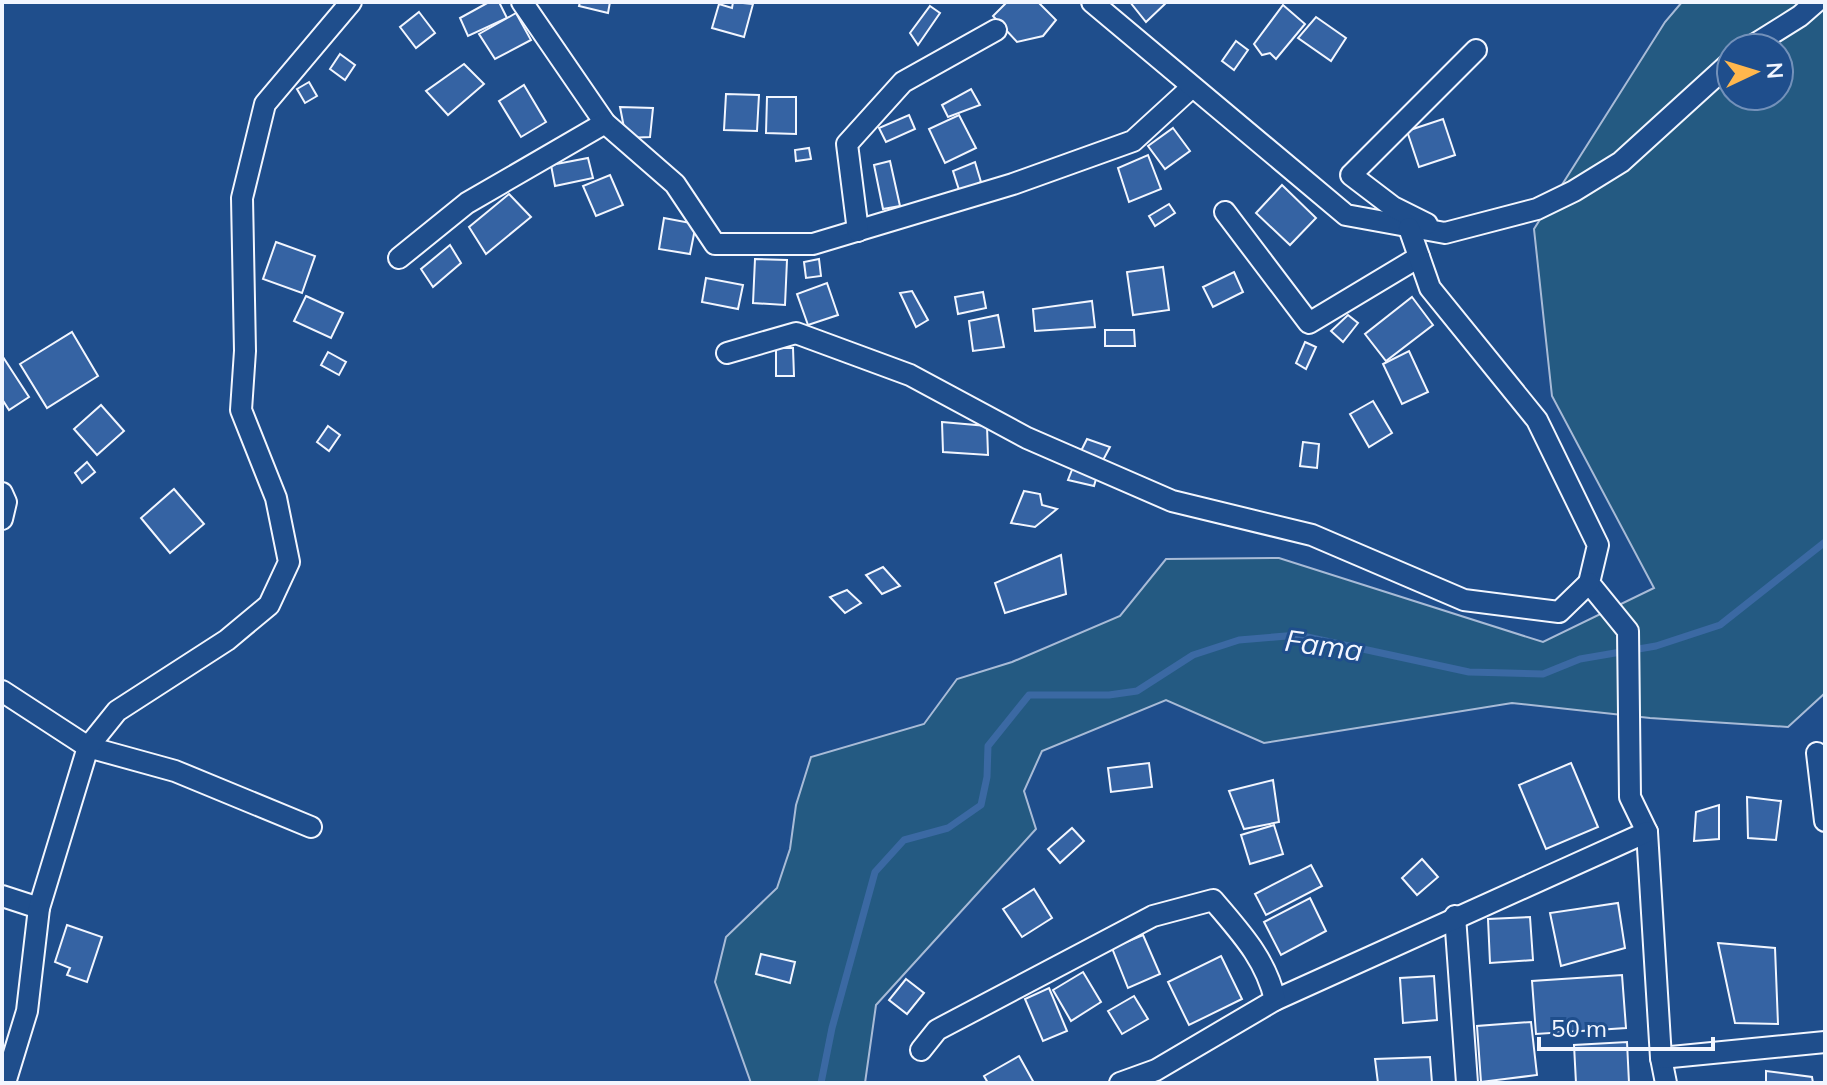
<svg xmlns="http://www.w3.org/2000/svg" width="1827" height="1085" viewBox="0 0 1827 1085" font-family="Mulish,sans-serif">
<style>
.green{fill:#245a82;stroke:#a8bbd7;stroke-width:2;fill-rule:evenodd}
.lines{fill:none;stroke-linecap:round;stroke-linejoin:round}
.stream{stroke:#3b69a3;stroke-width:7}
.building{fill:#3563a3;stroke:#f2f6ff;stroke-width:2}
.minor-casing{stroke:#f2f6ff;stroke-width:24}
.minor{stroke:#1f4e8c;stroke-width:20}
.labels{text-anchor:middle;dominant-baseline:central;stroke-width:6;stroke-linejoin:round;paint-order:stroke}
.water-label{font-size:30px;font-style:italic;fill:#f2f6ff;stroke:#1f4e8c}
</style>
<rect width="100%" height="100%" fill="#1f4e8c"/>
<path class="green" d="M1682 2H1825V693L1788 727 1650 718 1512 703 1264 743 1166 700 1042 751 1024 791 1036 829 876 1005 865 1083H751L715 982 726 937 777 888 790 849 796 805 811 757 924 724 957 679 1012 662 1120 616 1166 559 1279 558 1543 642 1654 588 1552 396 1534 229 1665 22ZM1731 48H1779V96H1731Z"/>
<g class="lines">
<polyline class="stream" points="821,1083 832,1028 875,872 904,840 948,828 981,805 987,777 988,746 1029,695 1109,695 1137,691 1193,655 1239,640 1298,635 1469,672 1543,674 1580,659 1656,646 1720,625 1825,542"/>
</g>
<g class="building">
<polygon points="489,2 499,2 507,18 468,36 460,18"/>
<polygon points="580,2 610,2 608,13 579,6"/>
<polygon points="733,2 753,4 744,37 712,28 719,4 732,8"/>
<polygon points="1007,2 1038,2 1056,20 1043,36 1017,42 993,16"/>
<polygon points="1130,2 1167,2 1146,22"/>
<polygon points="1283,5 1305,24 1276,59 1270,53 1262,55 1254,44"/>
<polygon points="930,6 940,13 918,45 910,33"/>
<polygon points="419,12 435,33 416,48 400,27"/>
<polygon points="516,13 531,40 495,59 479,34"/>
<polygon points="1316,17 1346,38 1331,61 1298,38"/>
<polygon points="1236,41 1248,50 1234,70 1222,61"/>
<polygon points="340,54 355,65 345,80 330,69"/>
<polygon points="464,64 484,84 448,115 426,91"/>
<polygon points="309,82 317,96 305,103 297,89"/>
<polygon points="524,85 546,122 521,137 499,101"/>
<polygon points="971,89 980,105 948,117 942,105"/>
<polygon points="726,94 759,95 757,131 724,130"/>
<polygon points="767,97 796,97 796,134 766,133"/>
<polygon points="620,107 653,108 650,137 626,138"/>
<polygon points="909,115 915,129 886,142 879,128"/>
<polygon points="959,115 976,148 945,163 929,129"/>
<polygon points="1443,119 1455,155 1419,167 1407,131"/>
<polygon points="1173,128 1190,151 1165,169 1148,146"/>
<polygon points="809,148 811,159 796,161 795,150"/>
<polygon points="1148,155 1161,189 1129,202 1118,168"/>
<polygon points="588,158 593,178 555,186 551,165"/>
<polygon points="890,161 900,206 883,209 874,165"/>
<polygon points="975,162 981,182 960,193 953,171"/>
<polygon points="610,175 623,205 596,216 583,186"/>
<polygon points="1282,185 1316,218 1290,245 1256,213"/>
<polygon points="509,194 531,217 486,254 469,227"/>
<polygon points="1169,204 1175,213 1155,226 1149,216"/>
<polygon points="664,218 696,224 690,254 659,249"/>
<polygon points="276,242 315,256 302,293 263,279"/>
<polygon points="450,245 461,263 433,287 421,269"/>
<polygon points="755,259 787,260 785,305 753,303"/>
<polygon points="819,259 821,276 806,278 804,262"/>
<polygon points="1163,267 1169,310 1133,315 1127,272"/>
<polygon points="1234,272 1243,292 1213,307 1203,287"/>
<polygon points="706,278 743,285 738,309 702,302"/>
<polygon points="827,283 838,315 808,325 797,294"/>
<polygon points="912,291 928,320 916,327 900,293"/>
<polygon points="983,292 986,308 958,314 955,297"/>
<polygon points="306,296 343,313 331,338 294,321"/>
<polygon points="1412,297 1433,325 1386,361 1365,334"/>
<polygon points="1092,301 1095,327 1035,331 1033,309"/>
<polygon points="998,315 1004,347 973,351 969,321"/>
<polygon points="1348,315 1358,323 1343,342 1331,331"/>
<polygon points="1105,330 1134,330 1135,346 1105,346"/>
<polygon points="72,332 98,376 47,408 20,364"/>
<polygon points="1305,342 1316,347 1306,369 1296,363"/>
<polygon points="776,348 793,348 794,376 776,376"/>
<polygon points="1409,351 1428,392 1402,404 1383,364"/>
<polygon points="328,352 346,362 339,375 321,365"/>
<polygon points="3,357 29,397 9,410 2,399"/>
<polygon points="1373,401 1392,433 1369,447 1350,414"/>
<polygon points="101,405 124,431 97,455 74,429"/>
<polygon points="942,422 987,426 988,455 943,452"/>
<polygon points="328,426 340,435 329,451 317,442"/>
<polygon points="1087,439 1110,447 1101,464 1079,455"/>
<polygon points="1303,442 1319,444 1317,468 1300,466"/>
<polygon points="87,462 95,472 82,483 75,473"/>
<polygon points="1075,462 1098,472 1094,486 1068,480"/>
<polygon points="174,489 204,524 170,553 141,518"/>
<polygon points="1024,491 1040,494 1042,505 1057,509 1035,527 1011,523"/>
<polygon points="1061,555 1066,594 1005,613 995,583"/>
<polygon points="883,567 900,586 882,594 866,575"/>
<polygon points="847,590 861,603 845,613 830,597"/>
<polygon points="1149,763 1152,787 1111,792 1108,768"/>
<polygon points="1571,763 1598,827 1546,849 1519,785"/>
<polygon points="1273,780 1279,822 1244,829 1229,791"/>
<polygon points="1747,797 1781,801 1776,840 1748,838"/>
<polygon points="1719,805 1719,839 1694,841 1696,812"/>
<polygon points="1274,825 1283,854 1250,864 1241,835"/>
<polygon points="1072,828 1084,841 1060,863 1048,849"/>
<polygon points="1422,859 1438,877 1417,895 1402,878"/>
<polygon points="1311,865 1322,886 1266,915 1255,894"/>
<polygon points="1034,889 1052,918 1022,937 1003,909"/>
<polygon points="1310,898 1326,931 1281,955 1264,922"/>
<polygon points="1618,903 1625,948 1561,966 1550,913"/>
<polygon points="1530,917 1533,960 1490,963 1488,919"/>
<polygon points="67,925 102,937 87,982 67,975 70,968 55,962"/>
<polygon points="1143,935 1160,974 1128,988 1112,948"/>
<polygon points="1718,943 1775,948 1778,1024 1735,1023"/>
<polygon points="761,954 795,962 790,983 756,974"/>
<polygon points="1221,956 1242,999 1189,1025 1168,982"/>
<polygon points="1083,972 1101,1002 1071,1021 1053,990"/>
<polygon points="1622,975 1626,1028 1536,1034 1532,981"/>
<polygon points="1434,976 1437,1020 1403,1023 1400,978"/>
<polygon points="906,979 924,993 907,1014 889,1000"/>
<polygon points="1049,988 1067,1031 1043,1041 1025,999"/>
<polygon points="1134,996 1148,1019 1122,1034 1108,1011"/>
<polygon points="1531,1022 1537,1075 1481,1082 1477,1026"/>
<polygon points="1627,1042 1629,1083 1576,1083 1574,1045"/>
<polygon points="1019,1056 1034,1083 988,1083 984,1076"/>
<polygon points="1430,1057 1432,1083 1378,1083 1375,1059"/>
<polygon points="1766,1071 1812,1077 1813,1083 1766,1083"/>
</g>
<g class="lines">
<defs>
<g id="minor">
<polyline points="522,2 605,123 675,184 715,244 813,244 1013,184 1133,141 1192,87"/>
<polyline points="1092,2 1346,215 1445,233 1537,209 1574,191 1621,162 1731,62"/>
<polyline points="1749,48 1800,16 1816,2"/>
<polyline points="1225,212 1309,323 1419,257"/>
<polyline points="1427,224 1393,207 1351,175 1476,50"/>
<polyline points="1409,228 1430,288 1537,420 1598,545 1589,583 1628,631 1630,797 1647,832 1661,1058 1666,1083"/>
<polyline points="858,231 847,144 903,82 996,30"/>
<polyline points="399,258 467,203 605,123"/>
<polyline points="727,353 796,333 910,375 1027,438 1172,501 1312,535 1464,600 1559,612 1589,583"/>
<polyline points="2,493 6,502 2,519"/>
<polyline points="2,691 88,747 175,771 311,827"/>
<polyline points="1817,753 1825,821"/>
<polyline points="2,896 39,908"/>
<polyline points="1455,916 1467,1083"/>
<polyline points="1275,1000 1647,832"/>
<path d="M921 1050 937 1030 1153 916 1213 900C1240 932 1266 959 1275 1000L1156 1070 1120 1083"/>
<polyline points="1661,1058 1825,1042"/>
<polyline points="5,1083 27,1011 39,908 88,747 117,711 227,640 269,605 289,562 276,498 241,410 245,351 242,198 265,104 351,2"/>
</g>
</defs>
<use href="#minor" class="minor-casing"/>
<use href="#minor" class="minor"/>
</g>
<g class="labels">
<g class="water-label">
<text transform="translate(1324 645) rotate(8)">Fama</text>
</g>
</g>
<rect width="1827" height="1085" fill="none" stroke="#f2f6ff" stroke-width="8"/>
<g transform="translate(1755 72) rotate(86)"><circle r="38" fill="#1f4e8c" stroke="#7391ba" stroke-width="2"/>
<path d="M0-6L14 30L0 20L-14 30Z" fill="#ffb74d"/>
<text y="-12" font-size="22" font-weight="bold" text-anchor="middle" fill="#f2f6ff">N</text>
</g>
<path d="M1539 1037v12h174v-12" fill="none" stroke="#f2f6ff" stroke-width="4"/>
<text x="1551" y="1037" font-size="24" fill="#f2f6ff" stroke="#1f4e8c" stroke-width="6" paint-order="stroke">50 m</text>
</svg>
